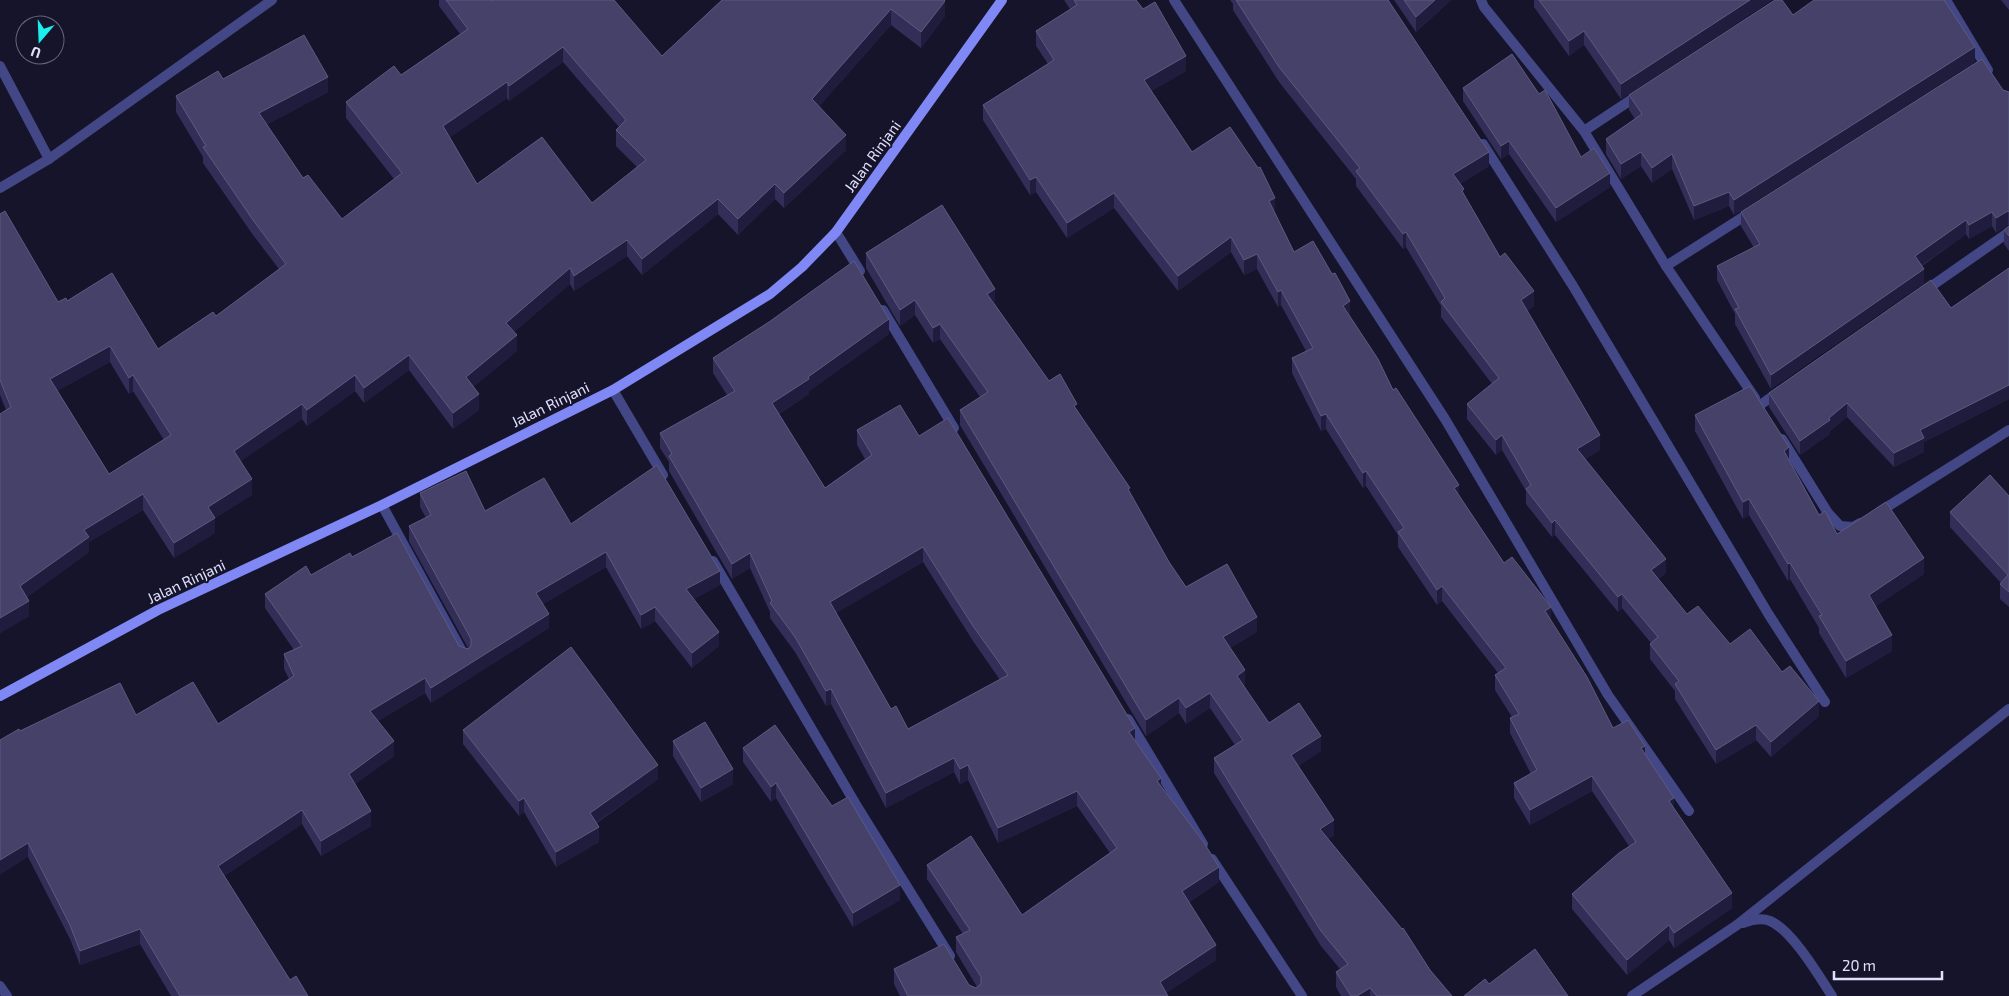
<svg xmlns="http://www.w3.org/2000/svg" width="2009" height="996" viewBox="0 0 2009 996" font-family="'Exo 2',sans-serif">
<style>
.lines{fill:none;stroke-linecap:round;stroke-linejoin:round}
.street{stroke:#434786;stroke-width:10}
.secondary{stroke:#7f88f5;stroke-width:10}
.wall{fill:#322e57;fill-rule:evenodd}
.shaded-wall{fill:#1f1c3e}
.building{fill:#454168;stroke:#5d5a80;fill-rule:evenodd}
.labels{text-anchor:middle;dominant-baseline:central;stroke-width:4;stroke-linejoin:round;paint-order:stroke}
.street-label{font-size:15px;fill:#e0e0fd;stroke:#15142b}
</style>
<rect width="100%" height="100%" fill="#15142b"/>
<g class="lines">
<g class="street">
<polyline points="1174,0 1445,419 1608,695 1689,811"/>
<polyline points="1481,0 1484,7 1584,131 1666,266 1755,398"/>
<polyline points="1946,0 1988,70"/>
<polyline points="0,66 49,159 272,0"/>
<polyline points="1584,131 1640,94"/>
<polyline points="1483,144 1573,286 1769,615 1825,702"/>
<polyline points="0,188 49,159"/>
<polyline points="836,232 860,271"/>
<polyline points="1666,266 1751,212"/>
<polyline points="1923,292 2009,232"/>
<polyline points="883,310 954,428"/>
<polyline points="613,390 663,475"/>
<polyline points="1760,405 1780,391"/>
<polyline points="1782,439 1828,513 1840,526 1853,527 1860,523"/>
<polyline points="382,505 465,657"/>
<polyline points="1879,512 2009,430"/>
<polyline points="713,561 858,808 950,956"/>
<polyline points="1128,719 1203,844"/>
<polyline points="1212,859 1302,996"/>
<path d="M1743 923C1751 920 1761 917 1770 921 1792 930 1819 976 1832 996"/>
<polyline points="0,986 7,996"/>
<polyline points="1632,996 1737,925 2009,709"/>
</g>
<polyline class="secondary" points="0,696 158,610 382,505 613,390 770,294 802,267 836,232 1002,0"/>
</g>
<g class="wall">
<path d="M439 0H492V1L662 56 722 0H944L945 16 921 48 891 25 819 106 846 150 784 208 775 199 738 235 718 214 642 275 627 256 574 291 570 284 514 332 517 351 473 387 479 410 453 429 409 370 364 403 355 391 307 426 302 419 241 461 252 495 215 518V533L174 558 143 510 89 542V552L27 597 29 616 0 633V414L6 410 0 395V214L58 302 67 301 158 349 216 316 279 269 253 235 203 163V157L176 112V96L223 79 328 92 266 125 303 178 342 219 394 179 346 118V102L401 75 460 34 439 6ZM563 62 619 127 616 130V146L637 167 592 203 477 184 450 137 507 98 509 101ZM110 362 129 394 133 391 164 440 109 474 57 391Z"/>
<polygon points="1064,0 1136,0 1186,71 1151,91 1192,152 1275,213 1294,252 1350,316 1393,390 1459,495 1504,563 1551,621 1613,728 1645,755 1674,809 1732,908 1674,948 1669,940 1627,975 1572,909 1572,894 1629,846 1592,791 1530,825 1514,798 1514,783 1531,774 1510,733 1510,718 1512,717 1495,690 1495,675 1498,673 1442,601 1437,605 1398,547 1398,535 1366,486 1363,488 1326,429 1321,431 1292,373 1292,358 1306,351 1281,305 1278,307 1257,269 1244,275 1231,252 1178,291 1114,208 1067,238 1036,192 1030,195 983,120 983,105 1048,64 1036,46 1036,31 1070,9"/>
<polygon points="1230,0 1388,0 1489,166 1460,184 1464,195 1500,257 1534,306 1527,311 1600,450 1585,459 1666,573 1658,579 1687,614 1730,644 1782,672 1819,716 1771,757 1756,740 1716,764 1675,699 1675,691 1650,659 1650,644 1651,643 1622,608 1618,612 1555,535 1552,537 1526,504 1526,491 1502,450 1496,455 1467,419 1467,404 1492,384 1441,317 1441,306 1406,247 1403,249 1356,186 1356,179 1279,82 1233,10 1233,4"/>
<polygon points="1394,0 1451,0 1416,32"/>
<polygon points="1534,0 1772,0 1621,99 1584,45 1569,56 1534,7"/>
<polygon points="2001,0 2009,0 2009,10"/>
<polygon points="1793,15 1975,62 1734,215 1729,206 1694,220 1672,169 1652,183 1641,166 1621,179 1606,154 1606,139 1635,119 1629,110 1629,95"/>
<polygon points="1463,88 1581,157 1610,187 1556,222 1509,154 1501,159 1463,101"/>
<polygon points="2003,90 2009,92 2009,226 2008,225 1996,233 1992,226 1969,239 1966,234 1922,266 1924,283 1771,389 1735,324 1735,314 1717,280 1717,266 1754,248 1741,226 1741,212"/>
<polygon points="2009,226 2009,251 2004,244 2004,230"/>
<polygon points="866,253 995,304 1049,381 1077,410 1130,493 1169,562 1186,587 1257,632 1230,648 1245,686 1244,686 1269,723 1321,751 1298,766 1334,836 1328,839 1430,970 1452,996 1341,996 1336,987 1336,972 1340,969 1321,946 1214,773 1214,758 1235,745 1210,708 1186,724 1179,713 1146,736 960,425 960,410 980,397 940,339 933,343 915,315 900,326 866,268"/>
<polygon points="2009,268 2009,399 1924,442 1924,452 1894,467 1847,417 1830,431 1830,434 1800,455 1769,407 1769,393 1951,308"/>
<path d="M889 334 809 391V394L779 414 825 488 865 459 857 445V430L919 436 1135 740 1161 787 1219 882 1189 902 1216 960 1166 993 1168 996H900L894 984V969L969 985 976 988 977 987 956 952V937L963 934 927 879V865L1022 915 1110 853 1077 806 998 843 968 780 960 784 954 772 886 808 831 704 826 706 795 652 770 618V612L750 568 732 579 669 471V462L660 448V433L727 395 713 373V358ZM923 562 973 641 1000 680 908 729 891 709 836 613Z"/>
<polygon points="1695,415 1789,460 1819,515 1837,534 1924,574 1876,606 1892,651 1846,678 1819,633 1819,628 1790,579 1788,581 1749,515 1743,519 1695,431"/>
<polygon points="420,493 485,511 571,524 720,585 694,599 719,646 692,668 655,621 641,629 606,567 543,604 549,628 431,703 425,693 378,721 394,756 355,784 371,826 321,856 302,824 224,876 290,980 308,996 171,996 140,944 80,965 70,939 28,857 20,731 136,715 218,724 289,679 284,669 284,654 294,650 265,608 265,594 352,557 459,646 468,648 409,541 409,526 426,518 420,507"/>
<polygon points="2009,496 2009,607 2000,599 2000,584 2001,583 1950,527 1950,512"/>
<polygon points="463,730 658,779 597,823 599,842 556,867 524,812 519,816 463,744"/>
<polygon points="673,741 733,784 701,802 673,756"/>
<polygon points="743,748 832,806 900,900 853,927 776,798 771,802 743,762"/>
</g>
<g class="shaded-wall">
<polygon points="1435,0 1451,0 1416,32 1416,17"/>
<polygon points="1750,0 1772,0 1621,99 1621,84"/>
<polygon points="945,1 945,16 921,48 921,32"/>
<polygon points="891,9 891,25 812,115 812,99"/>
<polygon points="1584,31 1584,45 1569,56 1569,41"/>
<polygon points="563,47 563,62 509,101 509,86"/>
<polygon points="1975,47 1975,62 1734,215 1734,200"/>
<polygon points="1186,56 1186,71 1144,95 1144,80"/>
<polygon points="328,77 328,92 259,129 259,113"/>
<polygon points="507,82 507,98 443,142 443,126"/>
<polygon points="846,135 846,150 784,208 784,193"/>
<polygon points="1509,141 1509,154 1501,159 1501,146"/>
<polygon points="1489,152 1489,166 1453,188 1453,174"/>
<polygon points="1641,152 1641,166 1621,179 1621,164"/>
<polygon points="1672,154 1672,169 1652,183 1652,168"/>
<polygon points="1610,173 1610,187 1556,222 1556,208"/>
<polygon points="1036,177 1036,192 1030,195 1030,180"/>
<polygon points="775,184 775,199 738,235 738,219"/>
<polygon points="1729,192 1729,206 1694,220 1694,206"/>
<polygon points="1114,193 1114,208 1067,238 1067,223"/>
<polygon points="1275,198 1275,213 1269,201"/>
<polygon points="718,199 718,214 642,275 642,259"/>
<polygon points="2008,211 2008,225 1996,233 1996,218"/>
<polygon points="1992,212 1992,226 1969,239 1969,225"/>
<polygon points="1966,220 1966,234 1915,270 1915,256"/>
<polygon points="1406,232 1406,247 1403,249 1403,234"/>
<polygon points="1231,237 1231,252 1178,291 1178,276"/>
<polygon points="627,240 627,256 574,291 574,276"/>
<polygon points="1257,254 1257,269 1244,275 1244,260"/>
<polygon points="570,268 570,284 506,339 506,323"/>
<polygon points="1924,269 1924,283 1771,389 1771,375"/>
<polygon points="995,289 995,304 987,309 987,294"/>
<polygon points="1281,290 1281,305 1278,307 1278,292"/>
<polygon points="1534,291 1534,306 1521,315 1521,300"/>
<polygon points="915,300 915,315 900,326 900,310"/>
<polygon points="1350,301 1350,316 1343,306"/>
<polygon points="889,319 889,334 809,391 809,394 772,418 772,403"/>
<polygon points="940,324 940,339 933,343 933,328"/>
<polygon points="517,335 517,351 466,393 466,377"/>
<polygon points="110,346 110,362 50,395 50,379"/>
<polygon points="409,355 409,370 364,403 364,388"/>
<polygon points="133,375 133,391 129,394 129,378"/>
<polygon points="355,375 355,391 307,426 307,410"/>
<polygon points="2009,385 2009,399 1924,442 1924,452 1894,467 1894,453 1920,430"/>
<polygon points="479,394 479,410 453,429 453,413"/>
<polygon points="1847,403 1847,417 1830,431 1830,434 1800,455 1800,441"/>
<polygon points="302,404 302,419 234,466 234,451"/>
<polygon points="1326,414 1326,429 1321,431 1321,416"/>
<polygon points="1502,435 1502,450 1496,455 1496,440"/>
<polygon points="1600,435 1600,450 1577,464 1577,449"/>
<polygon points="1789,447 1789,464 1784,451"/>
<polygon points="1366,471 1366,486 1363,488 1363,473"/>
<polygon points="252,479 252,495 215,518 215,533 174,558 174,543 208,507"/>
<polygon points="1459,485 1459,500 1454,488"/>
<polygon points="143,494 143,510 89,542 89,552 20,602 20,586 84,530"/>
<polygon points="1749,499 1749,515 1743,519 1743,502"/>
<polygon points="1555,520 1555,535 1552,537 1552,523"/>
<polygon points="923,547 923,562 830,617 830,602"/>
<polygon points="606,552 606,567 536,608 536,593"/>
<polygon points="750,553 750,568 732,579 732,564"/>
<polygon points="1924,558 1924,574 1869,611 1869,595"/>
<polygon points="1666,559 1666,573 1651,585 1651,570"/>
<polygon points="1790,563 1790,579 1788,581 1788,564"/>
<polygon points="720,571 720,585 686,604 686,589"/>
<polygon points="1442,586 1442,601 1437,605 1437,590"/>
<polygon points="1622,594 1622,608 1618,612 1618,597"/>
<polygon points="29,601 29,616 0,633 0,618"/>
<polygon points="655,607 655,621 641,629 641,615"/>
<polygon points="1551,607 1551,622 1545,611"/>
<polygon points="549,614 549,628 431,703 431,688"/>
<polygon points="1257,617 1257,632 1223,652 1223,637"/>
<polygon points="719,632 719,646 692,668 692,653"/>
<polygon points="1892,635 1892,651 1846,678 1846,661"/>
<polygon points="1245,670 1245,686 1237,691 1237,676"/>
<polygon points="425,678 425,693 370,726 370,711"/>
<polygon points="831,689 831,704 826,706 826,691"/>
<polygon points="1210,693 1210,708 1186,724 1186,708"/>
<polygon points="1179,698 1179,713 1146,736 1146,720"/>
<polygon points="1819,701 1819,716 1771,757 1771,742"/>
<polygon points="1756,725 1756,740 1716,764 1716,750"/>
<polygon points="1135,728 1135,743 1129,732"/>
<polygon points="1321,736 1321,751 1291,771 1291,755"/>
<polygon points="394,741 394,756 349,789 349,774"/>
<polygon points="1645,746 1645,761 1641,748"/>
<polygon points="954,758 954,772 886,808 886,793"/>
<polygon points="658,765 658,779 590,827 590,813"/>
<polygon points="968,765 968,780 960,784 960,769"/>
<polygon points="733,769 733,784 701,802 701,788"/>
<polygon points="1592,776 1592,791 1530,825 1530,810"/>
<polygon points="1161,778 1161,793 1157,781"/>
<polygon points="776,783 776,798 771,802 771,787"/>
<polygon points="1077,791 1077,806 998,843 998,828"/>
<polygon points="524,798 524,812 519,816 519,801"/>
<polygon points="1674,798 1674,813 1669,801"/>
<polygon points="302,810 302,824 218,880 218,866"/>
<polygon points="371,811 371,826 321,856 321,841"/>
<polygon points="1334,820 1334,836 1320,844 1320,829"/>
<polygon points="599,827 599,842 556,867 556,852"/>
<polygon points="28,843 28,857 0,875 0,860"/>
<polygon points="1219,867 1219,882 1182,906 1182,891"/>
<polygon points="900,885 900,900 853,927 853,913"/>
<polygon points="1732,893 1732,908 1674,948 1674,933"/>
<polygon points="1669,925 1669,940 1627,975 1627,960"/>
<polygon points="140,929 140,944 80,965 80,951"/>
<polygon points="1216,945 1216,960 1161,996 1160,982"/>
<polygon points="1370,988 1370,996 1357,996"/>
</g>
<g class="building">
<path d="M446 0H492V1L494 0H614L662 56 722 0H944L945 1 921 32 891 9 812 99 846 135 784 193 775 184 738 219 718 199 642 259 627 240 574 276 570 268 506 323 517 335 466 377 479 394 453 413 409 355 364 388 355 375 307 410 302 404 234 451 252 479 208 507 215 518 174 543 143 494 84 530 89 537 20 586 29 601 0 618V414L11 407 0 380V214L5 211 58 302 66 298 67 301 112 273 158 349 213 312 216 316 286 264 253 220 203 147 206 146 176 96 218 71 223 79 304 35 328 77 259 113 303 178 308 175 342 219 402 173 346 102 394 66 401 75 468 29ZM563 47 626 120 616 130 646 160 592 203 542 137 477 184 443 126 507 82 509 86ZM110 346 129 378 133 375 171 435 109 474 50 379Z"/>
<polygon points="1074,0 1136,0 1143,9 1155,2 1186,56 1144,80 1192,152 1230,127 1258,168 1260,167 1275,198 1269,201 1294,252 1313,241 1332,274 1335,273 1350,301 1343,306 1378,359 1393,390 1396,388 1459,485 1454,488 1504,563 1512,557 1551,607 1545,611 1587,677 1613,728 1628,720 1645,746 1641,748 1674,798 1669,801 1732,893 1674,933 1669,925 1627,960 1572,894 1619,853 1636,842 1592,776 1530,810 1514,783 1537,770 1510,718 1519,714 1495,675 1506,668 1442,586 1437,590 1398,532 1404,528 1366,471 1363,473 1326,414 1321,416 1292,358 1313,348 1281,290 1278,292 1257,254 1244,260 1231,237 1178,276 1114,193 1067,223 1036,177 1030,180 983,105 1054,60 1036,31 1077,5"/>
<polygon points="1236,0 1388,0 1489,152 1453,174 1464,189 1462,191 1500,257 1505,253 1534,291 1521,300 1600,435 1577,449 1666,559 1651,570 1687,614 1698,606 1730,644 1750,629 1782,672 1790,666 1819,701 1771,742 1756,725 1716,750 1675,684 1679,681 1650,644 1658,637 1622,594 1618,597 1555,520 1552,523 1526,489 1531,485 1502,435 1496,440 1467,404 1499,378 1441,302 1445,298 1406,232 1403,234 1356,171 1360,168 1279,67"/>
<polygon points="1404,0 1435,0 1416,17"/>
<polygon points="1539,0 1750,0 1621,84 1584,31 1569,41"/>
<polygon points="1775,0 1782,0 1793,15 1814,0 1944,0 1975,47 1734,200 1729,192 1694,206 1672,154 1652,168 1641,152 1621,164 1606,139 1642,114 1629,95"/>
<polygon points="1512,54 1539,94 1545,90 1581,157 1594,148 1610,173 1556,208 1509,141 1501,146 1463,88"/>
<polygon points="1982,59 2003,90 2009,92 2009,212 2008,211 1996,218 1992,212 1969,225 1966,220 1915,256 1924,269 1771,375 1735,309 1739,308 1717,266 1760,244 1741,212"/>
<polygon points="942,205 995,289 987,294 1049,381 1060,374 1077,404 1074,406 1130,488 1128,489 1169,562 1186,587 1227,564 1257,617 1223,637 1245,670 1237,676 1269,723 1299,703 1321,736 1291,755 1334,820 1320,829 1402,929 1403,928 1430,970 1452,996 1377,996 1370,988 1357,996 1351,996 1336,972 1348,964 1321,931 1214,758 1243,740 1210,693 1186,708 1179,698 1146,720 960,410 988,392 940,324 933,328 915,300 900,310 866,253"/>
<polygon points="2009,226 2009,236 2004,230"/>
<path d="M854 261 889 319 808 377 809 379 772 403 825 488 872 455 857 430 900 405 919 436 948 418 1135 728 1129 732 1161 778 1157 781 1203 841 1219 867 1182 891 1216 945 1160 982 1168 996H908L894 969 944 944 969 985 976 988 981 984V977L956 937 970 930 927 865 971 836 1022 915 1117 848 1077 791 998 828 968 765 960 769 954 758 886 793 831 689 826 691 795 637 770 603 772 601 750 553 732 564 669 456 672 454 660 433 735 391 713 358 769 322ZM923 547 973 626 1008 675 908 729 896 706 891 709 830 602Z"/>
<polygon points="2009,268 2009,385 1920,430 1924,438 1894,453 1847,403 1829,418 1830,420 1800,441 1769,393 1931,280 1951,308"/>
<polygon points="1750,386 1789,447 1784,451 1819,515 1825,511 1837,534 1886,502 1924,558 1869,595 1892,635 1846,661 1819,616 1822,615 1790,563 1788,564 1749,499 1743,502 1695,415"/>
<polygon points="657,465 720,571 686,589 719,632 692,653 655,607 641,615 606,552 536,593 549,614 431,688 425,678 370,711 394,741 349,774 371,811 321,841 302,810 218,866 290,980 296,976 308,996 180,996 140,929 80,951 70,925 28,843 0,860 0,740 19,729 20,731 120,683 136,715 193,682 218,724 294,676 284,654 302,646 265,594 306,566 311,575 350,553 352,557 397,533 459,646 468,649 471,646 471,639 409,526 431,515 420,493 466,471 485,511 544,478 571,524"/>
<polygon points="1990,475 2009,496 2009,592 2000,584 2008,575 1950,512"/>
<polygon points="571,647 658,765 590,813 599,827 556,852 524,798 519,801 463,730"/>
<polygon points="705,722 733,769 701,788 673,741"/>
<polygon points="775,725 832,806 848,797 900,885 853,913 776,783 771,787 743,748"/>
<polygon points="1535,949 1568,996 1464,996 1485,979 1489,984"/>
</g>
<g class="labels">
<g class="street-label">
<text transform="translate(872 156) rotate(-54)">Jalan Rinjani</text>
<text transform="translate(550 404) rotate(-26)">Jalan Rinjani</text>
<text transform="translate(186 581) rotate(-25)">Jalan Rinjani</text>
</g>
</g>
<g transform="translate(40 40) rotate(199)"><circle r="24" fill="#15142b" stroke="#66667f"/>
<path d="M0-4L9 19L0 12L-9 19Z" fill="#1ceded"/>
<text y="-8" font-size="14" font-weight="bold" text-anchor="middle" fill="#e0e0fd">U</text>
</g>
<path d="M1834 971v8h108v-8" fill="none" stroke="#e0e0fd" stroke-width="2.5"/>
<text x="1842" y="971" font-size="15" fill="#e0e0fd" stroke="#15142b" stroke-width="4" paint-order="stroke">20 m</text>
</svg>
